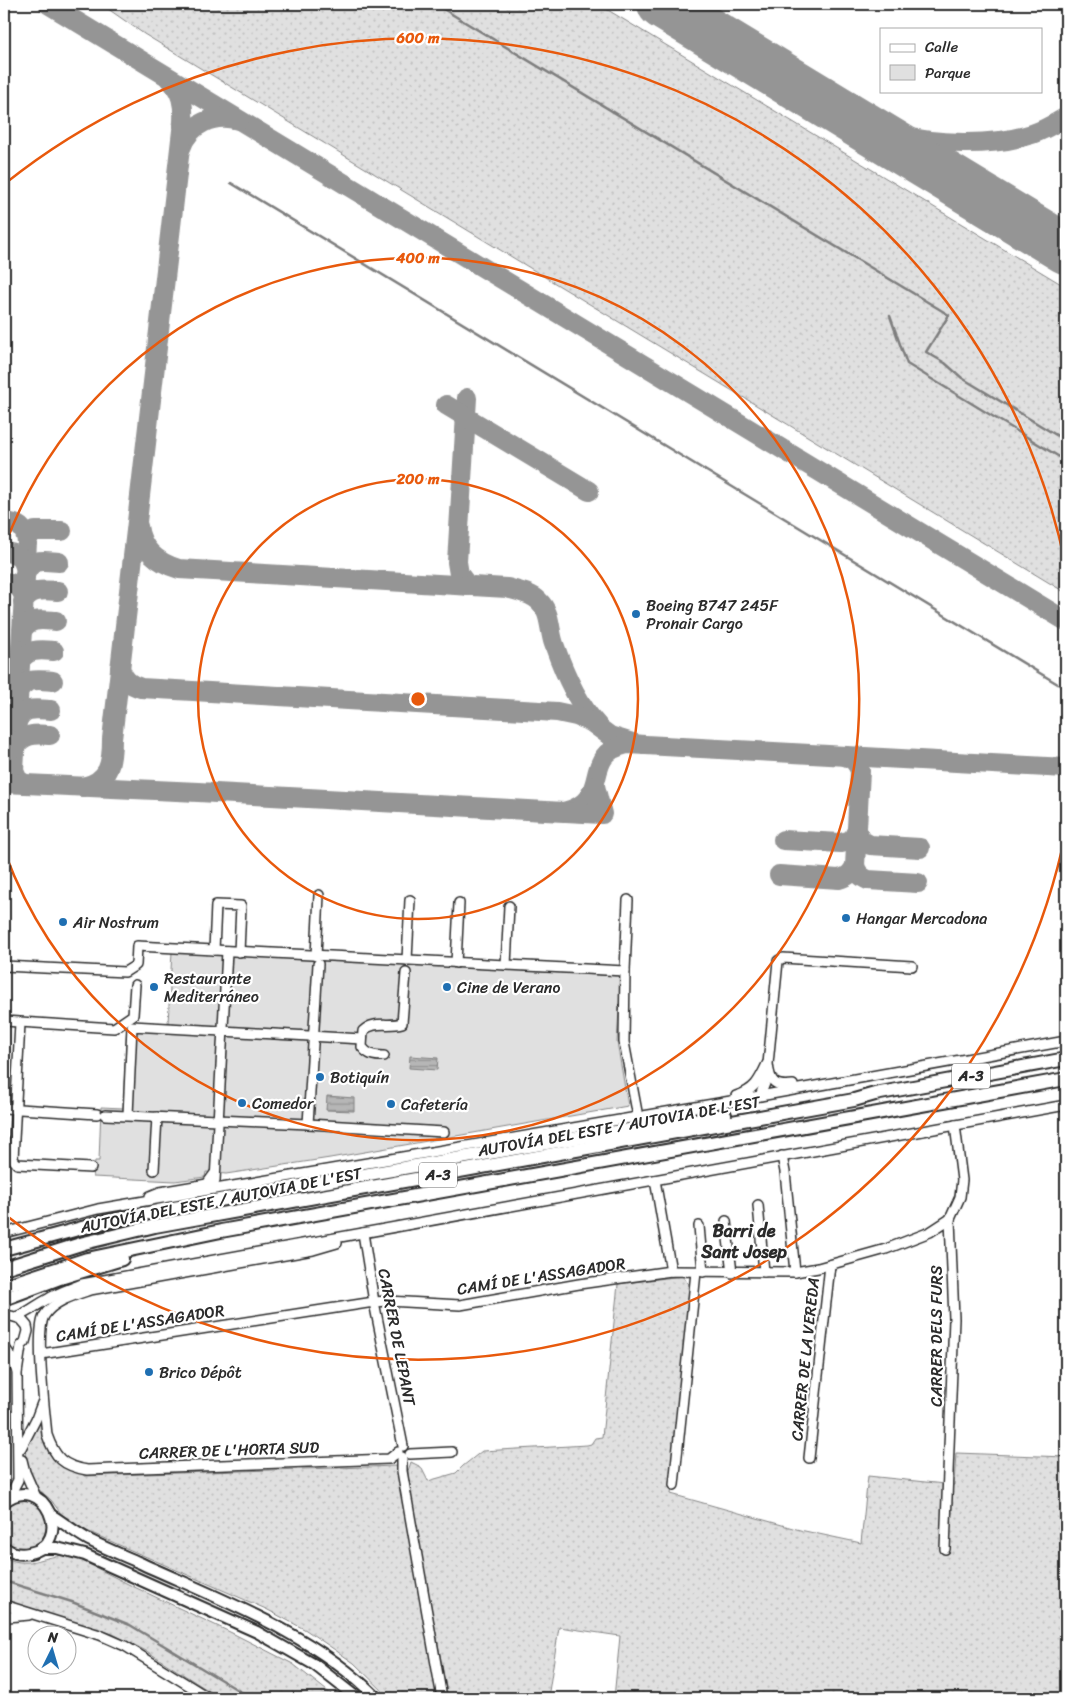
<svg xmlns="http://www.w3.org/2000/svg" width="1070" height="1702" viewBox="0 0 1070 1702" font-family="Sriracha,sans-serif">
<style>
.grass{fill:url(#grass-dots);stroke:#868686}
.park{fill:#e0e0e0;stroke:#868686}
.water{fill:url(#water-rules);stroke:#7e7e7e}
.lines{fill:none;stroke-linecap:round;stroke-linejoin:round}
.stream{stroke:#7e7e7e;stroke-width:2.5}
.taxiway{stroke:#959595;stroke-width:20}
.runway{stroke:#959595;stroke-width:50}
.minor-casing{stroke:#2b2b2b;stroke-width:12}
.major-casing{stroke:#2b2b2b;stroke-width:14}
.highway-casing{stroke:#2b2b2b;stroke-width:16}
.minor{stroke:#fff;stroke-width:9}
.major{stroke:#fff;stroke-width:10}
.highway{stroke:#fff;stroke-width:12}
.ring{fill:none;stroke:#e8590c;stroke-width:2.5}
.poi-dot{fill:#1f6fb2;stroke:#fff;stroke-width:2}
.labels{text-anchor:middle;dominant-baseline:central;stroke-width:4.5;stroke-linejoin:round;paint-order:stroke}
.shield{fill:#fff;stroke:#6b6b6b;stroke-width:1}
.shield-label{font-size:15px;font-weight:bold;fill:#2b2b2b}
.poi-label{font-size:16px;fill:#2b2b2b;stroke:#fff;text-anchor:start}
.street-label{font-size:16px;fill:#2b2b2b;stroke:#fff}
.neighbourhood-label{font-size:18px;font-weight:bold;fill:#2b2b2b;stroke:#fff}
.centre{fill:#e8590c;stroke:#fff;stroke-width:2.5}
.ring-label{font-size:15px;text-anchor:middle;font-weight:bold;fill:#e8590c;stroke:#fff;stroke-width:4.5;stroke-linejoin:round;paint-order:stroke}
</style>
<defs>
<pattern id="grass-dots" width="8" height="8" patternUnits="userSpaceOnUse" patternTransform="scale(1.25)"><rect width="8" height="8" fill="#e0e0e0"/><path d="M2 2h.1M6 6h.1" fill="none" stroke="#c0c0c0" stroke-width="1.8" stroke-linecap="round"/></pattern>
<pattern id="water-rules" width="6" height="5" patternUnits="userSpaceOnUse" patternTransform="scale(1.25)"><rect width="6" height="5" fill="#b6b6b6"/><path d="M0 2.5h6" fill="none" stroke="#949494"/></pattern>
</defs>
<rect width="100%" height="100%" fill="#fff"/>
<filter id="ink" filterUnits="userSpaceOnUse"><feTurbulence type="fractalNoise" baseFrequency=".02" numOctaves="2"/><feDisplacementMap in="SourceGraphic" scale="10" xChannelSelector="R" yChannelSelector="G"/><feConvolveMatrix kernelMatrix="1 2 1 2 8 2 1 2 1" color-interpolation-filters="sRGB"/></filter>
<g filter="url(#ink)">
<g class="grass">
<polygon points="101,4 598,4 1066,287 1066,593 144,34"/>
<polygon points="682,1276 692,1288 671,1494 800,1530 861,1543 868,1476 954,1485 956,1453 1066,1457 1066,1698 614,1698 620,1636 559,1627 548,1698 448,1698 408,1482 408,1471 411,1462 421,1467 428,1481 456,1473 463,1466 482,1451 587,1445 591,1444 595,1438 602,1437 618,1284"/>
<polygon points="43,1416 49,1451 84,1474 84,1476 397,1466 439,1698 390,1698 354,1663 306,1630 266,1609 87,1531 69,1521 62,1515 51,1500 37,1488 31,1479 27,1468 25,1450"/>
<path d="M18 1500C70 1498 43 1575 4 1540V1509Z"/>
<path d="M64 1555 77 1558 128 1584 232 1633 293 1664 336 1698H220L148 1652 113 1634 4 1600V1557C27 1569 41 1557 64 1555Z"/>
</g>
<polygon class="park" points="172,952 621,976 617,1042 628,1106 330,1158 226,1174 206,1172 205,1177 175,1181 93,1177 95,1161 99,1161 101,1107 123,1108 127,1022 168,1023"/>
<g class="water">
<polygon points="410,1056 438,1058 437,1070 409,1068"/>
<polygon points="327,1096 354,1098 354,1111 326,1110"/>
</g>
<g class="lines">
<g class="stream">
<polyline points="435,4 949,315 926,352 945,363 962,378 1066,441"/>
<polyline points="231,183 1066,689"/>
<polyline points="890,316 907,364 1066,461"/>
<polyline points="4,1581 72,1602 130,1625 251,1698"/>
</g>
<g class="taxiway">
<polyline points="48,4 1066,621"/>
<path d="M853 120C866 125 880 130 893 134 935 145 991 147 1032 134 1044 130 1056 123 1066 117"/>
<path d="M181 148C189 124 214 113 238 120"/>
<polyline points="467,398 457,562 459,574 468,586"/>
<polyline points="446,405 589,491"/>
<path d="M4 522C18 523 25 527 27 542L14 771 18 780 25 784"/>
<path d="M138 526C141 549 158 563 179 569L507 588C518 591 531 593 539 601 551 612 549 630 554 644 564 673 578 704 598 726"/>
<polyline points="27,542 30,535 35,531 62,531"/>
<path d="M4 552C15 553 21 555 25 566"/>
<path d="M25 575C32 557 43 561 59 562"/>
<path d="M4 582C14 583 20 586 24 596"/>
<path d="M23 602C31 588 43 590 58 591"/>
<path d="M22 631C29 617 43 620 56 621"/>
<path d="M20 661C29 648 40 650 54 651"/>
<path d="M120 668C124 680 130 685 141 688L557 712 576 716 591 722 610 736 636 744"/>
<path d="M18 691C27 677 38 680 53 681"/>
<path d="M17 722C23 706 36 709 51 710"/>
<path d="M15 747C24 733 35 734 50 735"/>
<path d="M4 783 198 792 564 812C615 799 578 755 627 744L1066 768"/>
<path d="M83 787C110 781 112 762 112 739L183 122C184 105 182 91 169 79"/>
<polyline points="566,812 602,814 595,786"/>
<polyline points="857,830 861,840 870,845 920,848"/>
<polyline points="783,840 841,843 852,840 857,830"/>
<path d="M855 866C858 874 861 877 868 880L918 883"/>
<path d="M779 875 839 879C847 877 851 874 855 866L860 771C857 763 854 759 845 756"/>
</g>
<polyline class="runway" points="662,4 1066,249"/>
<defs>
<g id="minor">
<polyline points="214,950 216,905 241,906 239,952"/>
<polyline points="316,956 319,895"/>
<polyline points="407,960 410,900"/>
<polyline points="456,963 459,903"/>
<polyline points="506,965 509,906"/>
<polyline points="4,966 125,972 136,965 137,946 625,971 628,900"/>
<polyline points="625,971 624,1042 638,1117"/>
<polyline points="4,1021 114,1028 133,1015 135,985"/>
<polyline points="20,1023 13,1159 17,1164 91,1168"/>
<path d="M384 1056C374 1056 368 1055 362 1047L363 1031C374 1020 388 1027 402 1023L406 973"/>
<path d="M793 1085C775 1087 770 1083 768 1064L778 961 783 958 912 966"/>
<path d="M736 1096C755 1090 759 1081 767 1064"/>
<polyline points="760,1096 769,1073"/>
<polyline points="4,1108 97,1114"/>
<polyline points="105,1115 308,1124 444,1132"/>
<polyline points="128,1115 132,1026 362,1039"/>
<polyline points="308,1124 318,964"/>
<polyline points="782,1156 785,1172 795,1272"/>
<polyline points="154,1170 157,1117"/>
<polyline points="655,1180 671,1271"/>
<polyline points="212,1189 215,1181 227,951"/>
<polyline points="150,1196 160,1192 207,1184 215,1173"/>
<polyline points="758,1205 764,1272"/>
<polyline points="726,1221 732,1273"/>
<polyline points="699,1226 703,1272"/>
<polyline points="4,1233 98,1209 139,1202 760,1096 1066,1041"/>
<polyline points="363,1233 374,1302 403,1446"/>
<path d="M337 1243 313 1250 90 1290C75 1295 53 1301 44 1316 35 1332 45 1413 47 1435 55 1458 63 1466 87 1470L389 1459 398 1452"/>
<path d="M16 1317C30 1312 36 1305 48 1299 59 1292 70 1289 82 1284L1066 1105"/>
<polyline points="4,1318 11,1316 21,1319 27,1326 28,1331 25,1342 21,1346 17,1373 18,1480 8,1499"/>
<polyline points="5,1348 10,1355 17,1372"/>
<polyline points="41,1354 374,1302 388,1301 460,1305 579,1284 671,1271 795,1272 818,1268 886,1249 930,1232 950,1219"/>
<polyline points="21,1448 36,1419 42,1403"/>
<polyline points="410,1454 452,1452"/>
<polyline points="402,1457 402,1471 442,1698"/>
<polyline points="809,1458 830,1265"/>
<polyline points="22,1460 25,1472 36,1497"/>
<polyline points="674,1485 696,1272"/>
<polyline points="945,1549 954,1319 950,1219 960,1197 962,1180 955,1125"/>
<polyline points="4,1605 100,1635 125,1646 209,1698"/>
<polyline points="4,1620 8,1617 29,1615"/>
</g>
<g id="major">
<path d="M4 1502C44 1470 76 1544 29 1553 20 1555 11 1553 4 1547"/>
<path d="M51 1515C64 1523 76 1533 89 1540 105 1548 122 1555 138 1562 219 1599 313 1633 377 1698"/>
<polyline points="41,1548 57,1548 85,1555 257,1632 315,1665 357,1698"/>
</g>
<g id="highway">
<polyline points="4,1249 104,1222 168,1209 558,1141 725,1115"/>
<polyline points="4,1268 84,1243 155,1226 854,1100 875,1094 1066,1059"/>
<polyline points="4,1286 87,1259 221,1231 1066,1079"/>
<polyline points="4,1299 60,1278 122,1259"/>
</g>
</defs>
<use href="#minor" class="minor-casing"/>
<use href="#major" class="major-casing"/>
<use href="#highway" class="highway-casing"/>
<use href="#minor" class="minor"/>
<use href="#major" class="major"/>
<use href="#highway" class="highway"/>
</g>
</g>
<g class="ring">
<circle cx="418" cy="699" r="220"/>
<path d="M5 545A441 441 0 1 1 5 853"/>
<path d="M1066 831A661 661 0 0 1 7 1216M7 182A661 661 0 0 1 1066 567"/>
</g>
<g class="poi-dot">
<circle cx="636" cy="614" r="5"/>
<circle cx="846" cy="918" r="5"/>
<circle cx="63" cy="922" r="5"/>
<circle cx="154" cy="987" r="5"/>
<circle cx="447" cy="987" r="5"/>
<circle cx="320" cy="1077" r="5"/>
<circle cx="242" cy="1103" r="5"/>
<circle cx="391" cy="1104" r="5"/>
<circle cx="149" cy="1372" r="5"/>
</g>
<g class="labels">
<g class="shield">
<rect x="952" y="1063.5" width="38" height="25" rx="4"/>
<rect x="419" y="1162.5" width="38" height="25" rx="4"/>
</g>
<g class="shield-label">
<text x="971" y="1076">A-3</text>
<text x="438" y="1175">A-3</text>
</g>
<g class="poi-label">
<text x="646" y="605">Boeing B747 245F<tspan x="646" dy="18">Pronair Cargo</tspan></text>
<text x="856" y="918">Hangar Mercadona</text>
<text x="73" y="922">Air Nostrum</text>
<text x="164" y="978">Restaurante<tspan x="164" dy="18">Mediterráneo</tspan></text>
<text x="457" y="987">Cine de Verano</text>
<text x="330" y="1077">Botiquín</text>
<text x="252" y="1103">Comedor</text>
<text x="401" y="1104">Cafetería</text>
<text x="159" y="1372">Brico Dépôt</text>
</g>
<g class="street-label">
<text transform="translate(619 1126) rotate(-10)">AUTOVÍA DEL ESTE / AUTOVIA DE L'EST</text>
<text transform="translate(221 1200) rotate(-11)">AUTOVÍA DEL ESTE / AUTOVIA DE L'EST</text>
<text transform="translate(541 1276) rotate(-9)">CAMÍ DE L'ASSAGADOR</text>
<text transform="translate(140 1323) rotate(-9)">CAMÍ DE L'ASSAGADOR</text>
<text transform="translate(936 1336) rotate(-90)">CARRER DELS FURS</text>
<text transform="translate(397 1337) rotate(79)">CARRER DE LEPANT</text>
<text transform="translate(805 1359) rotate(-84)">CARRER DE LA VEREDA</text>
<text transform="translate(229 1450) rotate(-2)">CARRER DE L'HORTA SUD</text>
</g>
<g class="neighbourhood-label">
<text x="744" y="1231">Barri de<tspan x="744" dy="21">Sant Josep</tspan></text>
</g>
</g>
<circle cx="418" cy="699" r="8" class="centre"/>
<g class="ring-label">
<text x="418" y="43">600 m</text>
<text x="418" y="263">400 m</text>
<text x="418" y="484">200 m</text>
</g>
<rect width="1070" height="1702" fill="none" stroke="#fff" stroke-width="20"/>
<rect x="10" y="10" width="1050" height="1682" fill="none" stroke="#2b2b2b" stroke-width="2" filter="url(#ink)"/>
<rect x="880" y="28" width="162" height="65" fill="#ffffff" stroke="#aaaaaa"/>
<rect x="890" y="44" width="25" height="8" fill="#ffffff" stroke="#aaaaaa"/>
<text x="925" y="52" font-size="15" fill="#2b2b2b">Calle</text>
<rect x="890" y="65" width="25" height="15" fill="#e0e0e0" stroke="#aaaaaa"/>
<text x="925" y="78" font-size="15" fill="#2b2b2b">Parque</text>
<g transform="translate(52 1650) rotate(5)"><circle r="24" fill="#ffffff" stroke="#aaaaaa"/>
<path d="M0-4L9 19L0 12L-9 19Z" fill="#1f6fb2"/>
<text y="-8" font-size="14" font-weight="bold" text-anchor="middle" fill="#2b2b2b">N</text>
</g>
</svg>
